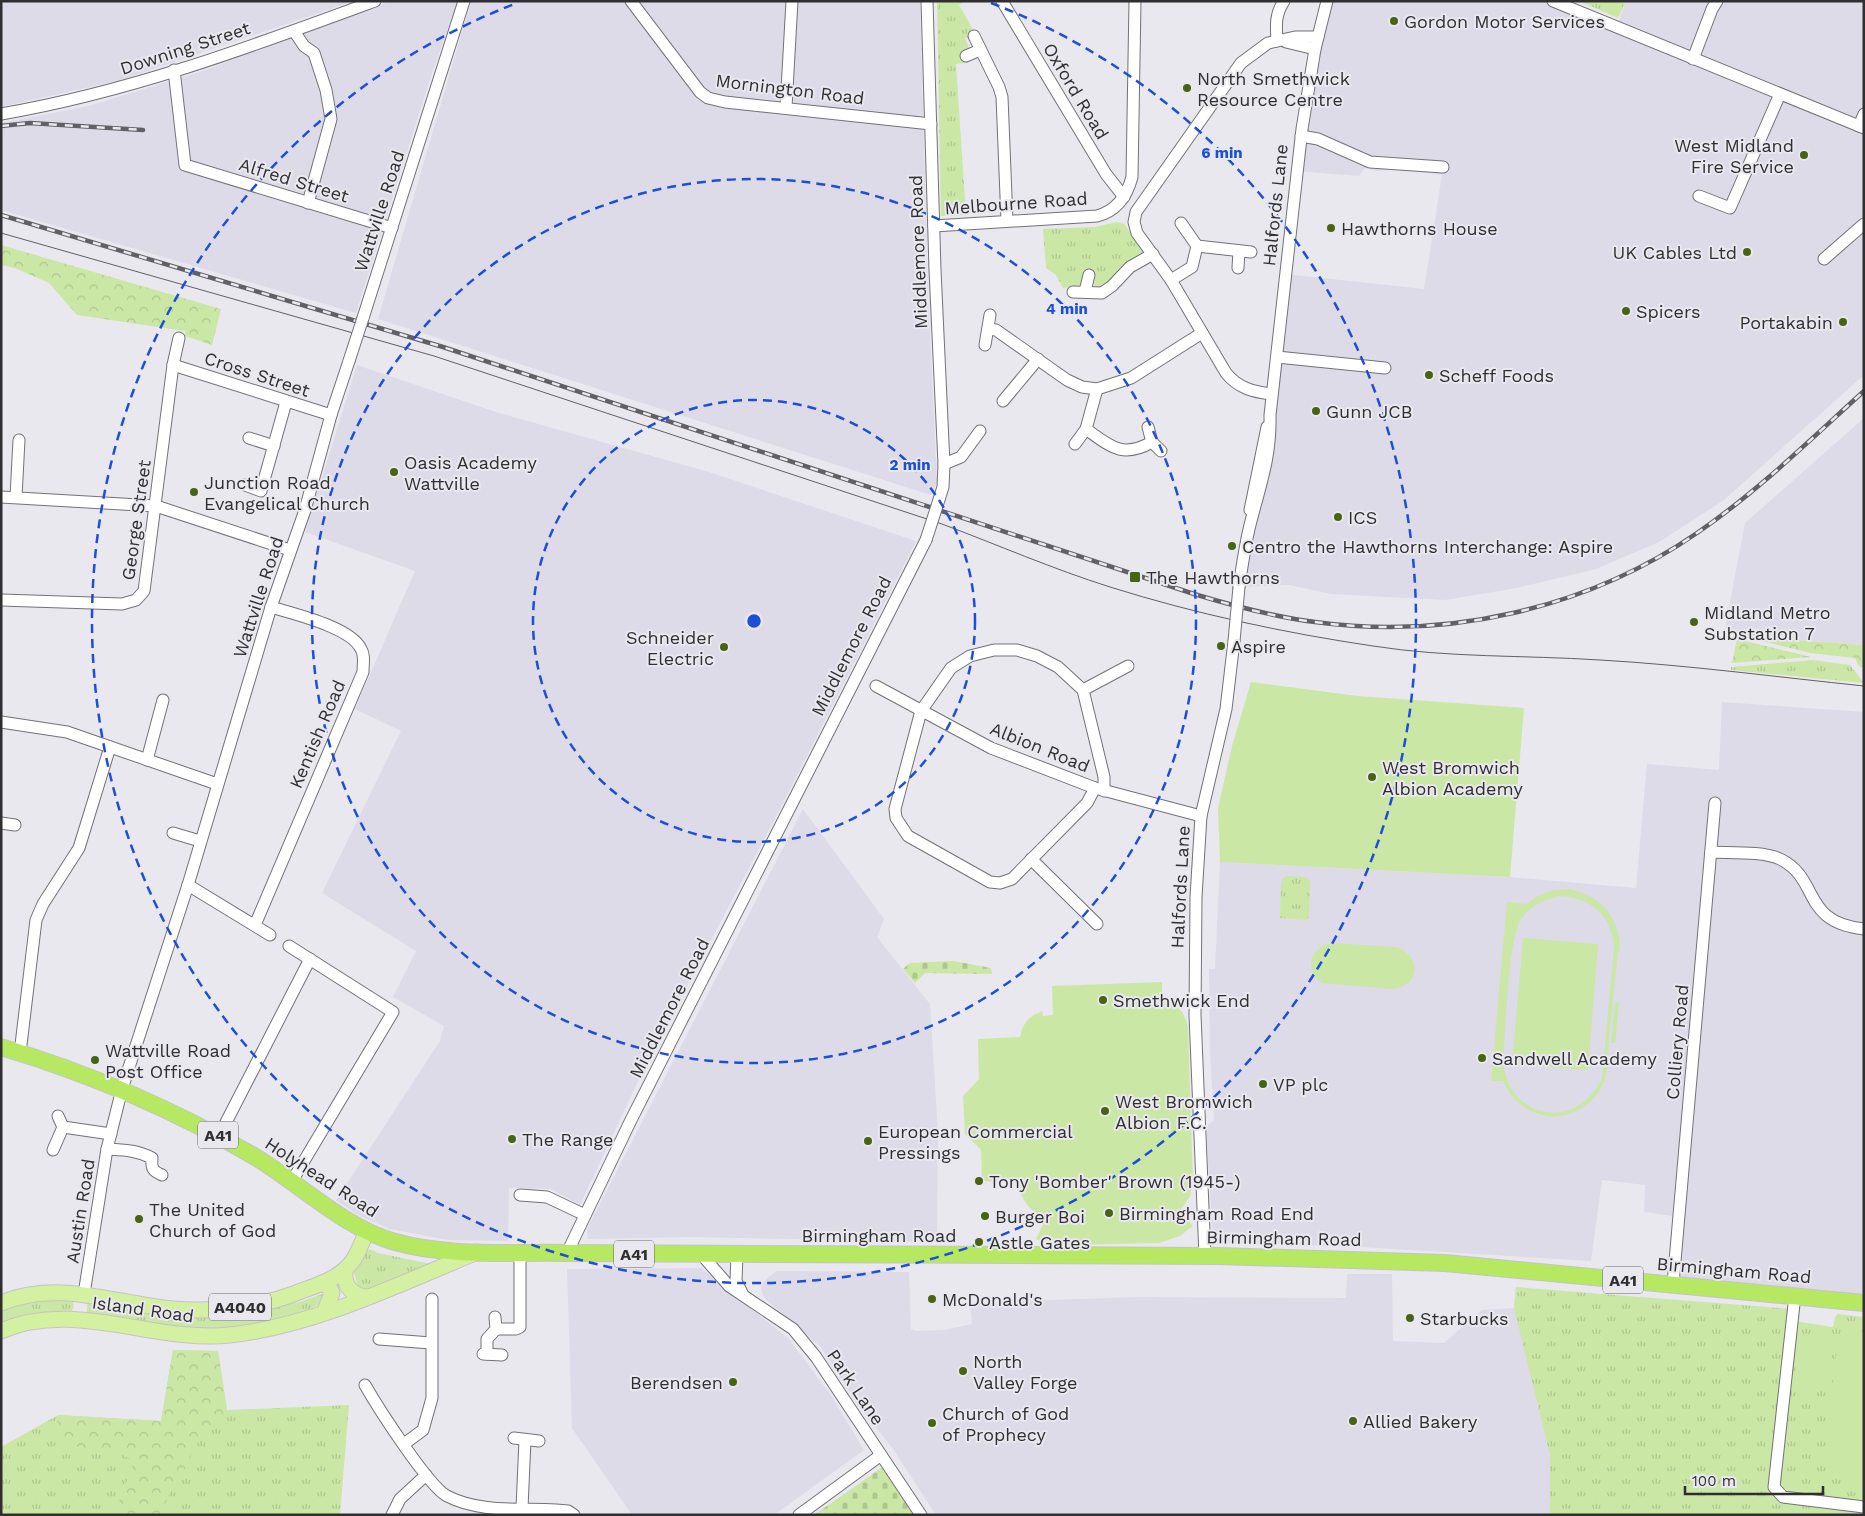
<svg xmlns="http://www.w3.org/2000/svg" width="1865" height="1516" viewBox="0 0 1865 1516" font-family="'Work Sans',sans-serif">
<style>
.built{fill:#dddbe8}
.grass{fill:url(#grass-tufts)}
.forest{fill:url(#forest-crowns)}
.cemetery{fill:url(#cemetery-stones)}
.garden{fill:#cbe7a6;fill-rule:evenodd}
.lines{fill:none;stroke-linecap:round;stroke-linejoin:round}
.minor-casing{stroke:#727277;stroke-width:13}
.major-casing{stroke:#c5c4c5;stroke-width:17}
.highway-casing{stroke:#c5c4c5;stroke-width:18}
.minor{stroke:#fff;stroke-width:11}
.major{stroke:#d3f1a1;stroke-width:15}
.highway{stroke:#b6e862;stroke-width:16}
.tram{stroke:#616064;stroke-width:1}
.rail-casing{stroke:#616064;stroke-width:4.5}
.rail{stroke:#e9e8ee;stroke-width:2.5;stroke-dasharray:8;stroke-linecap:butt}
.minor-bridge-casing{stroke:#727277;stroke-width:13;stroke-linecap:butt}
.minor-bridge{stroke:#fff;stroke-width:11}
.ring{fill:none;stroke:#1d4ed8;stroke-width:2.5;stroke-dasharray:9 6}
.poi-dot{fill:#486313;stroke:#e9e8ee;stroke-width:2}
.labels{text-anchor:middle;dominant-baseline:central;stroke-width:4;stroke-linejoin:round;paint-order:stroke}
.shield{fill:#e9e8ee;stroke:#67666a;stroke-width:1}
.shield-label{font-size:16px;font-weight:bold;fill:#2f2e31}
.poi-label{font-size:18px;fill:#2f2e31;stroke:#e9e8ee;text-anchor:start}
.street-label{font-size:18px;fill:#2f2e31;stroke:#e9e8ee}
.centre{fill:#1d4ed8;stroke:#e9e8ee;stroke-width:2.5}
.ring-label{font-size:15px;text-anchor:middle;font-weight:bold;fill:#1d4ed8;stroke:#e9e8ee;stroke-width:4;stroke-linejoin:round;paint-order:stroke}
</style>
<defs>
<pattern id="grass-tufts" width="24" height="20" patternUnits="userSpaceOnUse" patternTransform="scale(1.25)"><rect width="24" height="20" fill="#cbe7a6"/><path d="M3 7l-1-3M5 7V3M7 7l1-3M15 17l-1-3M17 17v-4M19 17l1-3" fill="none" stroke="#afc68f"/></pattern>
<pattern id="forest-crowns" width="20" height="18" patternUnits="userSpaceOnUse" patternTransform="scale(1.25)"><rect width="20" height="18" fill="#cbe7a6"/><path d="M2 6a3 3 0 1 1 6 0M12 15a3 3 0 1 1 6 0" fill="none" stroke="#afc68f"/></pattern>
<pattern id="cemetery-stones" width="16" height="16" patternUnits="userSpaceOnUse" patternTransform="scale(1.25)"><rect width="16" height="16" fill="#cbe7a6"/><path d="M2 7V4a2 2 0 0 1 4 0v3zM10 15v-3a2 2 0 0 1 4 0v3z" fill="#afc68f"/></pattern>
</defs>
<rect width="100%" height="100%" fill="#e9e8ee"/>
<g class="built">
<polygon points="1,1 354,1 121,80 1,107"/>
<polygon points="390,1 458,1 432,73 356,313 1,210 1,123 88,106 203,71"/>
<polygon points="471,1 920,1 928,295 937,482 931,495 378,319"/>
<polygon points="1327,1 1553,1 1616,28 1626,1 1864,1 1864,375 1724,500 1659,542 1596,569 1517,588 1445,600 1331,594 1289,585 1239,587 1250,524 1285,274 1424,289 1442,175 1398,169 1376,171 1365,168 1359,176 1296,171"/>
<polygon points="357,365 496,412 709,472 916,541 782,805 648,1060 580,1205 551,1189 509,1188 508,1241 448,1240 390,1229 360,1216 336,1200 440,1041 444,1026 393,997 416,951 322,893 401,731 355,709 415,571 305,532"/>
<polygon points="1864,418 1864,645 1794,640 1733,633 1725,629 1745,523"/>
<polygon points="1722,702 1864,712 1864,1303 1673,1284 1679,1217 1644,1212 1645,1185 1602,1180 1591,1261 1360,1247 1226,1243 1216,1237 1212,1226 1206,1127 1214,1120 1210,1052 1209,969 1215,969 1220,862 1510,877 1636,888 1647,764 1719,770"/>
<polygon points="803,809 884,919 877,937 930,1004 938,1134 937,1242 693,1237 588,1239 587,1229"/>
<polygon points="701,1268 789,1339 830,1394 864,1450 774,1515 632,1515 572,1428 567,1269"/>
<polygon points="776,1271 909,1272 911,1329 916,1331 944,1330 972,1324 970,1303 1136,1297 1346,1298 1347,1274 1392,1274 1393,1341 1444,1343 1482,1310 1514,1308 1516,1287 1551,1455 1550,1514 936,1515 893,1449 854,1399 820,1346 764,1298 761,1288 763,1282"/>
</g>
<g class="grass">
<polygon points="937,1 965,1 959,5 976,35 965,38 969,48 963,51 967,63 956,64 966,215 941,216"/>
<polygon points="1579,1 1626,1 1618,18"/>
<path d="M1117 222 1124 224 1145 253C1131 265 1114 288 1095 288L1093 276 1086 274 1080 285 1063 288 1056 275 1046 268 1043 229 1095 227Z"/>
<polygon points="1813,660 1850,665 1864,683 1731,670 1731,667"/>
<polygon points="1287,876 1307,877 1310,882 1309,917 1306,920 1280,918 1281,883 1284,877"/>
<polygon points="370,1249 378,1253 431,1264 368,1290 358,1287 354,1273 365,1252"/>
<polygon points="1516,1287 1792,1309 1794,1321 1833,1327 1835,1317 1838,1314 1864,1317 1864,1515 1547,1515 1550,1514 1550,1455 1514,1308"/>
<path d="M325 1293 323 1302C251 1348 165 1328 86 1317L88 1300 232 1315 299 1302Z"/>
<polygon points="43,1297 72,1299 74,1306 71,1314 1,1327 1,1307"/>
<polygon points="173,1350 218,1351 227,1410 349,1405 340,1515 1,1515 1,1447 58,1415 161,1421"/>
</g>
<g class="forest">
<polygon points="1,245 221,309 212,345 185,336 185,331 77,315 49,283 15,268 1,265"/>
<polygon points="1739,630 1794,640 1864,645 1864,668 1859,666 1855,658 1810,653 1738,635"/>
<polygon points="1737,639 1811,657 1732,663"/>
<polygon points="173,1350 218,1351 227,1410 203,1434 196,1445 184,1471 169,1494 161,1515 114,1515 134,1461 117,1452 78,1447 57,1432 58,1415 161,1421"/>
</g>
<g class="cemetery">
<polygon points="954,961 991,968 992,974 925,973 915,983 903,969 910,963"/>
<polygon points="884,1466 916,1515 814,1515"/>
</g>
<g class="garden">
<polygon points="1251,682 1358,696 1524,708 1510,877 1220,862 1218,808 1232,746"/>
<path d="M1569 889C1602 896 1620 917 1620 951H1618C1615 980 1612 1010 1609 1039 1608 1052 1609 1068 1604 1081 1597 1103 1573 1118 1550 1116 1528 1114 1512 1101 1503 1081H1491L1507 902 1526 904 1538 896 1554 890ZM1559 896C1591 897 1611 915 1614 946L1602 1078C1578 1132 1506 1120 1503 1059 1506 1030 1508 940 1521 919 1530 906 1544 900 1559 896Z"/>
<polygon points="1523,938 1598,944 1588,1070 1512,1064"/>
<path d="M1332 943 1397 947C1421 957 1421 985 1393 989L1322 983C1303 969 1310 947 1332 943Z"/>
<path d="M1162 982V999C1178 1004 1185 1012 1188 1028L1193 1181 1190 1196 1180 1211 1193 1226 1180 1236 1159 1243 1061 1245 1048 1244 1036 1239 1046 1218C1029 1211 1022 1201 1018 1183L982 1181 981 1150 965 1134 963 1096 979 1079 978 1039 1020 1037C1023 1023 1028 1017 1042 1011L1043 1016 1053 1015 1052 986Z"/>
<polygon points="1615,1002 1619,1002 1615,1043 1611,1043"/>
<polygon points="1850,1332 1864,1333 1864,1487 1847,1478 1825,1457 1838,1339 1843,1334"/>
<polygon points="1804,1334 1834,1338 1827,1391 1797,1387"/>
</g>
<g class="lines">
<defs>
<g id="minor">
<polyline points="631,1 700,92 708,98 725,102 931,124"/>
<polyline points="927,1 935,270 944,464 943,487 937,506"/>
<polyline points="1002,1 1106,174 1124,197"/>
<polyline points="1553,1 1864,128"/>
<polyline points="294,31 304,46 314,53 326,90 331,119 308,203"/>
<polyline points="974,36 999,87 1002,97 1007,221"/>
<path d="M1277 41C1276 26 1275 14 1284 1"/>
<polyline points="1286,42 1315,49"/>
<polyline points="966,56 980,50"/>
<polyline points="1693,59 1712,9 1717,1"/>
<polyline points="174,70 185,165 392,228"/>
<polyline points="786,107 792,1"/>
<path d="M1 114C130 92 253 46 375 1"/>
<polyline points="1859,126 1864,114"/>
<polyline points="1301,136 1318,139 1370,162 1443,167"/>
<polyline points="1699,196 1730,208 1780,94"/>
<path d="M934 226 1097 216C1116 211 1127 196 1132 177L1135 1"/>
<polyline points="1197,246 1251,252"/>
<polyline points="1824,259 1864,224"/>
<polyline points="1238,268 1239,251"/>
<polyline points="1171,280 1192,267 1197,246 1181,223"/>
<polyline points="1085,291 1089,275"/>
<polyline points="1073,292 1102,293 1112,286 1130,267 1153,254"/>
<polyline points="363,318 464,1"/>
<polyline points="988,329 996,330 1067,380 1082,387 1097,389 1131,378 1202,333"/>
<polyline points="985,345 990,315"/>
<polyline points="1277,357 1385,368"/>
<polyline points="173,365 331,415"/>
<path d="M1272 394C1253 392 1238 388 1226 373L1171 280 1137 233 1134 222 1136 212 1241 63 1268 43 1295 37H1318"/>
<polyline points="1003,401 1038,359"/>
<polyline points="1148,427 1152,442 1161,451"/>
<path d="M1086 429C1110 446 1122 459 1152 442"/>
<polyline points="249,438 274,446"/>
<polyline points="1075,444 1086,429 1097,389"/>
<polyline points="944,464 961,457 980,431"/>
<polyline points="245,485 261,491 286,402"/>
<polyline points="1,497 156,506 290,550"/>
<polyline points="16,497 19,440"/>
<polyline points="1250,510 1267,427"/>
<path d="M1239 587C1242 566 1245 545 1250 525 1260 485 1271 458 1270 415L1302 129 1315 49 1327 1"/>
<polyline points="1,600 122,604 136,600 144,591 173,365 179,338"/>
<polyline points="876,686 991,748 1095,788 1201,816"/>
<polyline points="1083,690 1128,666"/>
<polyline points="1,722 67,732 217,784"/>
<polyline points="147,760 163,700"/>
<polyline points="1095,788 1087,803 1012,879 1000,883 990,882 908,836 896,818 895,809 921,711 951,668 970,656 994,650 1017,650 1037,656 1058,667 1083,690 1104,777 1104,791"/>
<polyline points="1,823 15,825"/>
<polyline points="173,833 200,841"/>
<path d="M1711 852C1729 853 1764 851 1780 859 1821 879 1800 922 1864 929"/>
<polyline points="1031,859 1097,924"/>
<polyline points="188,885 270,935"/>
<path d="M255 925 363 672C363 664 365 655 361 649 351 627 293 614 271 607"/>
<polyline points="289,946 393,1012 292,1181"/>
<polyline points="20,1053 36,920 43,904 79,848 110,747"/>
<polyline points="63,1127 111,1134"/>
<polyline points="219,1136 310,959"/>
<path d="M107 1149C123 1150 137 1150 152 1158 151 1169 153 1171 162 1175"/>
<polyline points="53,1150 63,1127 58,1116"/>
<polyline points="520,1195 547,1197 585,1215"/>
<polyline points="567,1253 631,1120 926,540"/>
<polyline points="701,1254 729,1286 793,1329 816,1357 921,1515"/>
<polyline points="737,1255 736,1281 743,1295"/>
<polyline points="1205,1256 1195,1015 1196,897 1201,816 1226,709 1234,641"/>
<polyline points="1673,1284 1715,803"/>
<polyline points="84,1294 107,1149 122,1089 188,885 271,607 305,510 331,415 349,361"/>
<polyline points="1795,1295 1774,1487 1783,1497 1864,1507"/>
<polyline points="496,1329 516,1329 520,1327 520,1253"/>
<polyline points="379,1339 431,1343"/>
<polyline points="483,1354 502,1355"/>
<polyline points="487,1354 487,1339 496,1329 495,1317"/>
<path d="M365 1385C377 1406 428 1486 447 1496 480 1513 520 1508 556 1510L568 1511 574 1515"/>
<polyline points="514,1438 539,1441"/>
<polyline points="404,1444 423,1430 432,1398 432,1299"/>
<polyline points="522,1508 525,1440"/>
<polyline points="392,1515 400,1499 426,1475"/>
<polyline points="799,1515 881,1455"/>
</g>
<g id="major">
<path d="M345 1271C343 1285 353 1297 368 1297"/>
<polyline points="322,1283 329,1287 332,1293 325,1311"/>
<path d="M1 1303C59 1279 115 1304 173 1309 215 1312 257 1308 296 1293 317 1285 341 1279 354 1259 359 1251 362 1241 367 1232"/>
<path d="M1 1331C74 1299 153 1343 230 1335 313 1326 400 1284 477 1252"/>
</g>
<path id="highway" d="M1 1047C91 1074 177 1111 257 1158 301 1185 345 1228 395 1242 449 1257 509 1252 564 1253L1218 1256 1445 1263 1864 1303"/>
</defs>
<use href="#minor" class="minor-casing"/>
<use href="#major" class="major-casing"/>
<use href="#highway" class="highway-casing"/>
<use href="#minor" class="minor"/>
<use href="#major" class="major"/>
<use href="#highway" class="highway"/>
<path class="tram" d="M1 233 434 356 942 524C998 545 1053 569 1110 587 1196 614 1285 633 1373 646 1449 658 1524 655 1600 660 1688 665 1776 677 1864 686"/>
<defs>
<g id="rail">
<polyline points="1,126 30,123 143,130"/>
<path d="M1 215 443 347 1194 594C1234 606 1274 617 1315 622 1447 640 1587 609 1697 533 1757 492 1810 440 1864 391"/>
</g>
</defs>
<use href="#rail" class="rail-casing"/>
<use href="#rail" class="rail"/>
<defs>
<g id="minor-bridge">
<polyline points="349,361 363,318"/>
<polyline points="926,540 937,506"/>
<polyline points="1234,641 1239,587"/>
</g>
</defs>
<use href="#minor-bridge" class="minor-bridge-casing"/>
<use href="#minor-bridge" class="minor-bridge"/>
</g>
<g class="ring">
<circle cx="754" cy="621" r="221"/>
<circle cx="754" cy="621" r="442"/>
<path d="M991 3A662 662 0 1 1 517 3"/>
</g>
<g class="poi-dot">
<circle cx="1394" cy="21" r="5"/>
<circle cx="1187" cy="88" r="5"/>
<circle cx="1804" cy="155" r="5"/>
<circle cx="1331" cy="228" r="5"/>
<circle cx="1747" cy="252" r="5"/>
<circle cx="1626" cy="311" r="5"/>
<circle cx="1843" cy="322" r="5"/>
<circle cx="1429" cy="375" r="5"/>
<circle cx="1316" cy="411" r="5"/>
<circle cx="394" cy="472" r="5"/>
<circle cx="194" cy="492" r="5"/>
<circle cx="1338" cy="517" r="5"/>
<circle cx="1232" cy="546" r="5"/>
<rect x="1129" y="571" width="12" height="12" rx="2.5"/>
<circle cx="1694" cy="622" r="5"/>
<circle cx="1221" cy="646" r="5"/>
<circle cx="724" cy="647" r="5"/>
<circle cx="1372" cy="777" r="5"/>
<circle cx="1103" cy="1000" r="5"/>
<circle cx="1482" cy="1058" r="5"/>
<circle cx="95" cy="1060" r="5"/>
<circle cx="1263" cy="1084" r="5"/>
<circle cx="1105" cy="1111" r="5"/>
<circle cx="512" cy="1139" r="5"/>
<circle cx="868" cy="1141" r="5"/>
<circle cx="979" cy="1181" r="5"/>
<circle cx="1109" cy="1213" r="5"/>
<circle cx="985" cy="1216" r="5"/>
<circle cx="139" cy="1219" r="5"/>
<circle cx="979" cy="1242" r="5"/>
<circle cx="932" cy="1299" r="5"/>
<circle cx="1410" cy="1318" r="5"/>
<circle cx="963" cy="1371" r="5"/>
<circle cx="733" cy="1382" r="5"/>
<circle cx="1353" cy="1421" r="5"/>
<circle cx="932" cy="1423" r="5"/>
</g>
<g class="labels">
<g class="shield">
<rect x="198" y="1121.5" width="40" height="27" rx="4"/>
<rect x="614" y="1240.5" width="40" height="27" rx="4"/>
<rect x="1603" y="1266.5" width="40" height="27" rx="4"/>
<rect x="209" y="1293.5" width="62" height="27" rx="4"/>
</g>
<g class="shield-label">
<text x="218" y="1135">A41</text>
<text x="634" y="1254">A41</text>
<text x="1623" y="1280">A41</text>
<text x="240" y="1307">A4040</text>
</g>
<g class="poi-label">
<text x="1404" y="21">Gordon Motor Services</text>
<text x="1197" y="78">North Smethwick<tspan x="1197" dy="21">Resource Centre</tspan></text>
<text x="1794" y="145" text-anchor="end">West Midland<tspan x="1794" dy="21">Fire Service</tspan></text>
<text x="1341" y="228">Hawthorns House</text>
<text x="1737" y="252" text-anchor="end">UK Cables Ltd</text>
<text x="1636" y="311">Spicers</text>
<text x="1833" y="322" text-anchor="end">Portakabin</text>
<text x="1439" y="375">Scheff Foods</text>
<text x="1326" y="411">Gunn JCB</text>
<text x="404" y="462">Oasis Academy<tspan x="404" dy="21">Wattville</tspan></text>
<text x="204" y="482">Junction Road<tspan x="204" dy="21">Evangelical Church</tspan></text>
<text x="1348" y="517">ICS</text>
<text x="1242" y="546">Centro the Hawthorns Interchange: Aspire</text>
<text x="1146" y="577">The Hawthorns</text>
<text x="1704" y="612">Midland Metro<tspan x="1704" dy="21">Substation 7</tspan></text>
<text x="714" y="637" text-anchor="end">Schneider<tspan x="714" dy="21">Electric</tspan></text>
<text x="1231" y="646">Aspire</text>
<text x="1382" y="767">West Bromwich<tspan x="1382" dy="21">Albion Academy</tspan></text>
<text x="1113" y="1000">Smethwick End</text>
<text x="105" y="1050">Wattville Road<tspan x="105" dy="21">Post Office</tspan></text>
<text x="1492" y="1058">Sandwell Academy</text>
<text x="1273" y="1084">VP plc</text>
<text x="1115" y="1101">West Bromwich<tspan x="1115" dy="21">Albion F.C.</tspan></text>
<text x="878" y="1131">European Commercial<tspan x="878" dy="21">Pressings</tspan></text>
<text x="522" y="1139">The Range</text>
<text x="989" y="1181">Tony 'Bomber' Brown (1945-)</text>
<text x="149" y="1209">The United<tspan x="149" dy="21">Church of God</tspan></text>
<text x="1119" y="1213">Birmingham Road End</text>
<text x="995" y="1216">Burger Boi</text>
<text x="989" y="1242">Astle Gates</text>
<text x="942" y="1299">McDonald's</text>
<text x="1420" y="1318">Starbucks</text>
<text x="973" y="1361">North<tspan x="973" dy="21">Valley Forge</tspan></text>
<text x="723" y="1382" text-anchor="end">Berendsen</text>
<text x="942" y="1413">Church of God<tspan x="942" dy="21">of Prophecy</tspan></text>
<text x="1363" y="1421">Allied Bakery</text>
</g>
<g class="street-label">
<text transform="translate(185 48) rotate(-18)">Downing Street</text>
<text transform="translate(790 89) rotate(7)">Mornington Road</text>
<text transform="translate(1076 91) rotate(59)">Oxford Road</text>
<text transform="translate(294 180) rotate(17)">Alfred Street</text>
<text transform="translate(1016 203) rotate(-4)">Melbourne Road</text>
<text transform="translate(1275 205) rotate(-84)">Halfords Lane</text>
<text transform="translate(379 211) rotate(-72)">Wattville Road</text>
<text transform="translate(918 252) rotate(-92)">Middlemore Road</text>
<text transform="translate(257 374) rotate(18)">Cross Street</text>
<text transform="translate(136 520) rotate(-82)">George Street</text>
<text transform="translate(258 597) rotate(-72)">Wattville Road</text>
<text transform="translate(851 646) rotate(-63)">Middlemore Road</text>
<text transform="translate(317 734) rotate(-67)">Kentish Road</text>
<text transform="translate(1040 747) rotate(22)">Albion Road</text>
<text transform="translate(1180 887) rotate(-87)">Halfords Lane</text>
<text transform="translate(669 1008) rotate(-63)">Middlemore Road</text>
<text transform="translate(1677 1042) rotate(-85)">Colliery Road</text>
<text transform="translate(322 1177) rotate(33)">Holyhead Road</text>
<text transform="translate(80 1211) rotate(-81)">Austin Road</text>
<text x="879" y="1235">Birmingham Road</text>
<text transform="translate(1284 1238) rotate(1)">Birmingham Road</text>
<text transform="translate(1734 1270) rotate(5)">Birmingham Road</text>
<text transform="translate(143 1309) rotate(8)">Island Road</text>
<text transform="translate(856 1387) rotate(56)">Park Lane</text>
</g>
</g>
<circle cx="754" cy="621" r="8" class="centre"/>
<g class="ring-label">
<text x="1222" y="158">6 min</text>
<text x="1067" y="314">4 min</text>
<text x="910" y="470">2 min</text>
</g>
<rect width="1865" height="1516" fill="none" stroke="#2f2e31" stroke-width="5"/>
<path d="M1685 1486v8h138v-8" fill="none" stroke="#2f2e31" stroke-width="2.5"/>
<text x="1692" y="1486" font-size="15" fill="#2f2e31" stroke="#e9e8ee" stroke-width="4" paint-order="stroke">100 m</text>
</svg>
